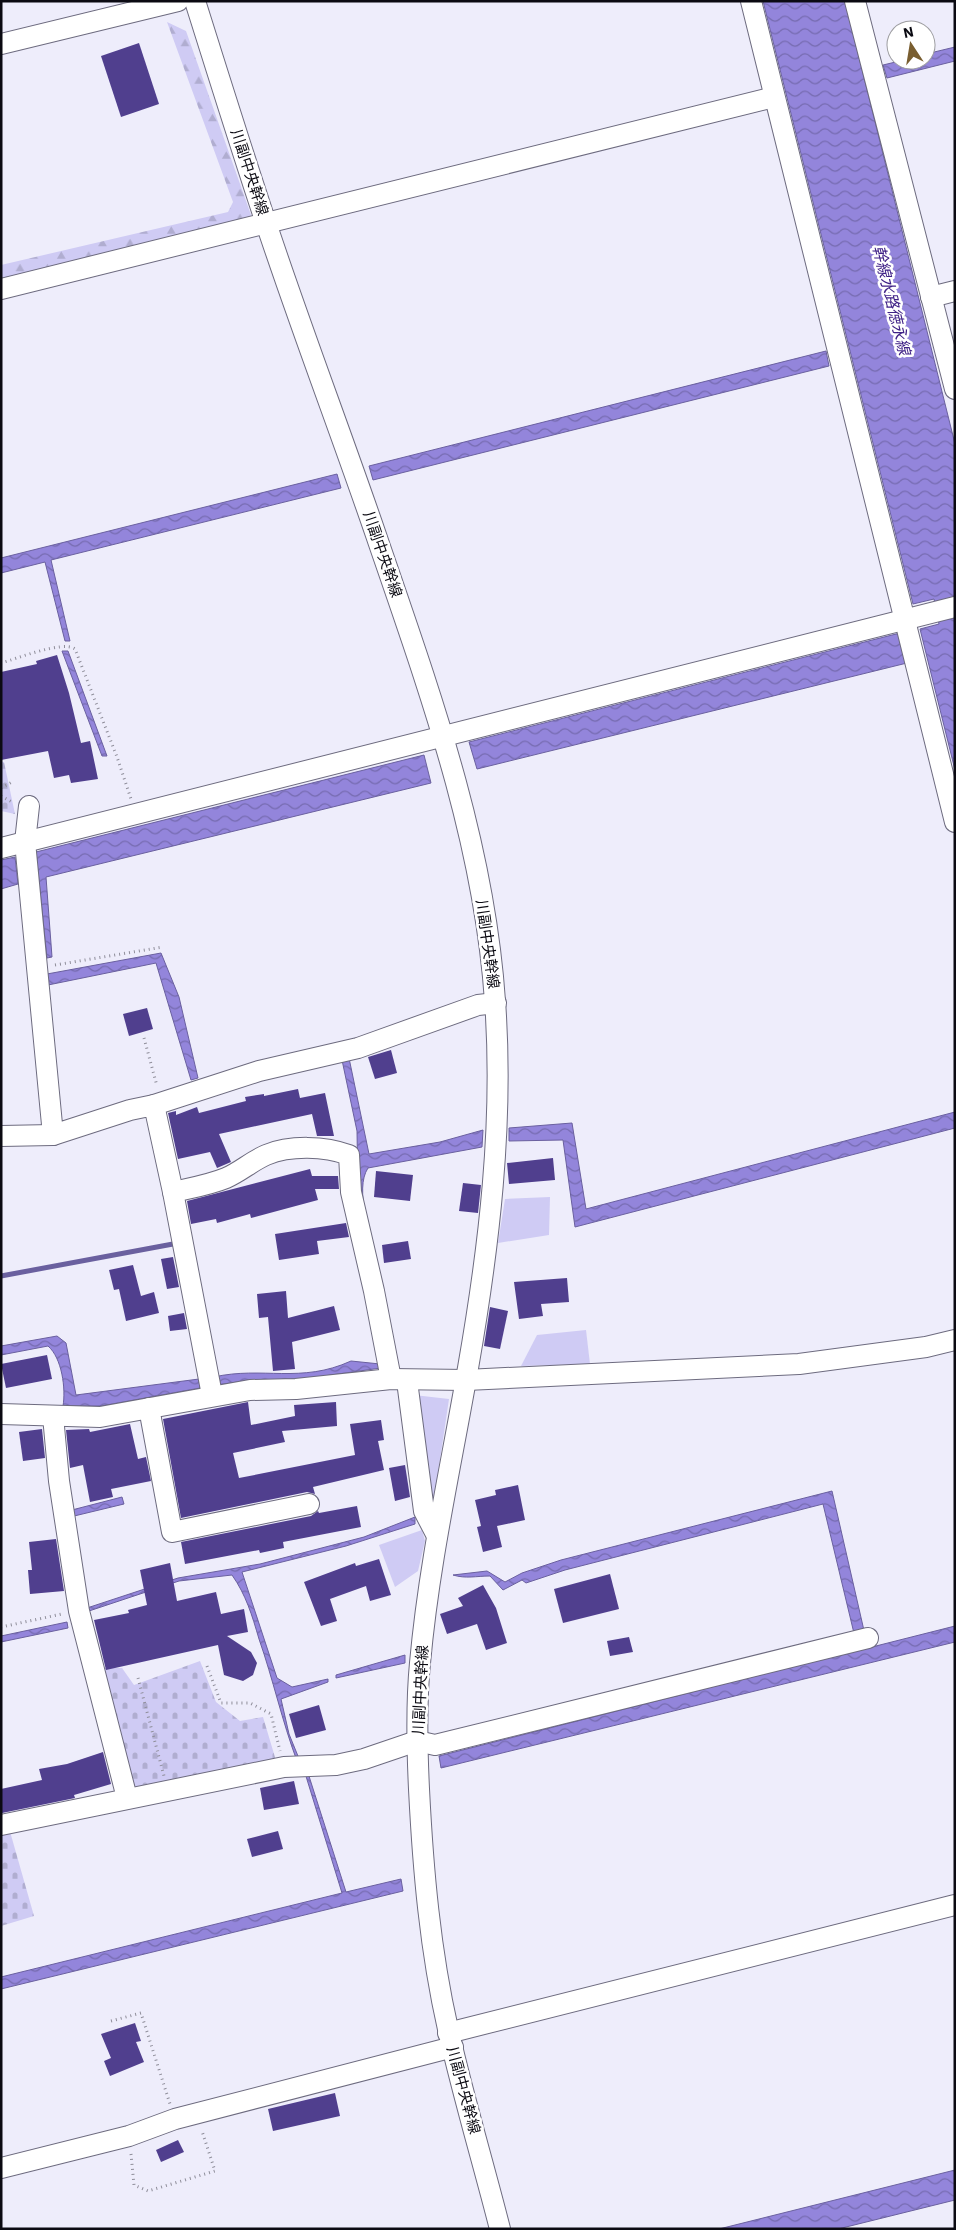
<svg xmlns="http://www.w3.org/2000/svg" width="956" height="2230" viewBox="0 0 956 2230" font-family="'IBM Plex Sans','Noto Sans JP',sans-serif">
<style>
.forest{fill:url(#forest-firs)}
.cemetery{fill:url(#cemetery-stones)}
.green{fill:#cfcbf4}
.water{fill:url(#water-waves);stroke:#6a609f}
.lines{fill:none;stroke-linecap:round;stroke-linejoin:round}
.stream{stroke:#6a609f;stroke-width:5}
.building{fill:#503f8e}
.minor-casing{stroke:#6d6b7f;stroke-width:22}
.path{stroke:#8f8e9a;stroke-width:3;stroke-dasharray:1 4;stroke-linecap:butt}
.minor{stroke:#fff;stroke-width:20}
.labels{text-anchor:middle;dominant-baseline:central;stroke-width:5;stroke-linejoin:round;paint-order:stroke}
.street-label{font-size:15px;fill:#0b0a12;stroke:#fff}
.water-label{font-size:16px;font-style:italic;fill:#3f2186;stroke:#fff}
</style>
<defs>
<pattern id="forest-firs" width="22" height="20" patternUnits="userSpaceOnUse" patternTransform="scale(1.25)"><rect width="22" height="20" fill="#cfcbf4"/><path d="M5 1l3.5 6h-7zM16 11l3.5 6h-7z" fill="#b0add0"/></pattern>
<pattern id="cemetery-stones" width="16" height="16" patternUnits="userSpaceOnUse" patternTransform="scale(1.25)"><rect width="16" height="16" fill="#cfcbf4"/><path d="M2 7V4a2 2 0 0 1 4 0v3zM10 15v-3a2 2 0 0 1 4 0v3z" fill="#b0add0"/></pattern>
<pattern id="water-waves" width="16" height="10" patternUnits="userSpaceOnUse" patternTransform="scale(1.25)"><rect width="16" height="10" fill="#9385db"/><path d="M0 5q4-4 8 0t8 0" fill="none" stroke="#766bb0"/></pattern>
</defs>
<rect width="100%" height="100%" fill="#eeedfb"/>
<polygon class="forest" points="167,22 186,31 251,215 247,221 1,282 1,265 228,212 233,202"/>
<g class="cemetery">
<polygon points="1,762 4,762 15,814 1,811"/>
<polygon points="200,1661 216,1702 240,1721 263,1717 277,1764 130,1793 99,1668 122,1668 134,1685"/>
<polygon points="9,1828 34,1916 1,1926 1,1830"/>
</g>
<g class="green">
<polygon points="550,1197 549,1235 498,1243 505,1199"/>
<polygon points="586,1330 590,1364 521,1366 537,1335"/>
<polygon points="414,1395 449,1399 434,1500 426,1503"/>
<polygon points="422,1530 425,1541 418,1571 395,1587 379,1545"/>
</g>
<g class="water">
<polygon points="763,1 845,1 955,444 955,770 920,629 939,624 934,599 913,604"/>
<polygon points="955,47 955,61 887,78 883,65 904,60 926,60 926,54"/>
<polygon points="826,351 829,366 373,480 369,466"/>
<polygon points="337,474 341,488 51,560 70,641 65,641 45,562 1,573 1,558"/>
<polygon points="900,633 907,663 477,769 469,742"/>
<polygon points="62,651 68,651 107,756 102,756"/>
<polygon points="424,755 431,783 46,877 52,957 47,958 36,852"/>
<polygon points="15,857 18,884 1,889 1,860"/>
<polygon points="161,953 179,997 198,1078 191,1080 156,963 48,985 47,974"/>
<path d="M349 1058 369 1154 440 1142 483 1130 482 1147 368 1168C354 1189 371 1237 377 1262L358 1195 357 1131 342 1060Z"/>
<polygon points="955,1112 955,1128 575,1227 563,1140 509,1141 509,1128 572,1123 586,1209"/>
<path d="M57 1336 66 1343 76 1395 199 1379 200 1388 101 1406H63C66 1389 62 1358 48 1346L1 1355V1346Z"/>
<path d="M351 1361 380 1364 381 1368 302 1379 253 1380 215 1385 214 1377C262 1366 301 1384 351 1361Z"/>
<path d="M832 1491 868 1648 955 1626V1642L441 1768 439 1756 858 1650 823 1504 565 1570 526 1583 522 1580 503 1590 490 1576C476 1576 466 1579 453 1575L487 1571 505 1582 522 1573 561 1560Z"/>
<polygon points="122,1497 124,1504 70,1517 68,1511"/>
<path d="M415 1517V1524L346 1546 242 1572 277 1678 292 1687 328 1679V1682L281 1699 289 1734 300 1761H297C282 1721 273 1679 259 1639 252 1615 246 1595 232 1575L179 1581 89 1611 87 1608 178 1578 260 1564 364 1537Z"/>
<polygon points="67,1622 68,1628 1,1642 1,1636"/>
<polygon points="405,1655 405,1663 336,1678 336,1675"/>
<polygon points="305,1773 308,1773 346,1892 401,1879 403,1891 1,1989 1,1977 342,1893"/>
<polygon points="955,2170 955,2200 838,2229 719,2229"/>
</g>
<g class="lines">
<polyline class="stream" points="1,1276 173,1244"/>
</g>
<g class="building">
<polygon points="139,43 159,104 121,117 101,56"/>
<polygon points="57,655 69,693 81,743 90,741 98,779 71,783 69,775 54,778 48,751 1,760 1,672 37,664 36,661"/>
<polygon points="147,1008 153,1029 129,1036 123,1014"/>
<polygon points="391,1050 397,1073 375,1079 368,1057"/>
<polygon points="298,1089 300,1098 325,1093 334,1136 317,1136 312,1114 219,1134 231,1162 217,1168 210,1152 178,1159 168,1113 176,1111 176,1115 197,1107 199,1113 246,1101 245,1097 264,1094 264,1096"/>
<polygon points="553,1158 555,1180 509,1184 507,1163"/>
<polygon points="310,1169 312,1176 338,1176 339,1189 315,1189 318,1200 251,1218 250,1214 217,1223 216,1219 191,1224 187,1201"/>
<polygon points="376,1171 413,1175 410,1201 374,1197"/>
<polygon points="463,1183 481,1185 478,1213 459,1211"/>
<polygon points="346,1223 349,1237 317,1241 319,1254 279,1260 275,1234"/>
<polygon points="408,1241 411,1259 384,1263 382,1245"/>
<polygon points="173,1257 179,1287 167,1289 161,1259"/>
<polygon points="133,1265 141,1296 154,1292 159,1313 126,1321 119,1289 114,1290 109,1270"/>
<polygon points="567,1278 569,1302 541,1304 543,1316 519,1319 514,1282"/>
<polygon points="286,1291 288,1318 334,1306 340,1330 292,1342 295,1369 273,1371 268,1317 259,1318 257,1294"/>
<polygon points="490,1307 508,1311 500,1349 484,1346"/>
<polygon points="184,1313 187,1329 170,1331 168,1316"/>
<polygon points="47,1355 52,1379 6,1388 1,1364"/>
<polygon points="248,1402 251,1425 295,1416 294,1405 336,1402 337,1426 282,1431 285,1442 233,1453 239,1478 355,1455 350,1424 381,1420 384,1440 378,1441 384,1470 313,1487 315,1494 307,1492 181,1518 163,1419"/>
<polygon points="130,1424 138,1459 146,1457 151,1481 111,1489 113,1497 90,1502 83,1465 70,1468 66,1430 89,1429 90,1432"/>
<polygon points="42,1429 45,1458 23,1461 19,1432"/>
<polygon points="405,1465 410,1497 395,1501 389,1468"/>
<polygon points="518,1485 525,1520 497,1526 502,1547 483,1552 477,1527 481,1526 475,1500 496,1495 495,1490"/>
<polygon points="357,1506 361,1527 283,1542 284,1548 260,1553 259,1550 185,1564 181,1542 311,1516 318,1511 319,1513"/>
<polygon points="56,1539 64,1591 30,1594 28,1570 32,1570 29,1542"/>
<polygon points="379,1559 391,1595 370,1601 366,1586 330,1599 337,1621 321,1626 304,1582 355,1563 356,1566"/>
<polygon points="170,1563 177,1601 216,1592 221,1614 244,1609 248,1632 227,1636 251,1652 257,1663 253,1675 243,1681 224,1675 218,1645 106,1670 94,1620 129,1613 128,1610 147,1605 140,1570"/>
<polygon points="610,1574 619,1609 563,1623 554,1589"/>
<polygon points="483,1585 496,1608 507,1643 486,1650 477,1624 447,1634 440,1614 463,1606 458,1598"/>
<polygon points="629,1637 633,1652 610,1656 607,1641"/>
<polygon points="319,1705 326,1730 296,1738 289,1714"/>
<polygon points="103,1752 111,1784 74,1795 75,1798 2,1813 1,1789 42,1780 39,1769 67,1764"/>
<polygon points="294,1781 299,1804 264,1810 260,1788"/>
<polygon points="278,1831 283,1849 252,1857 247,1839"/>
<polygon points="135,2023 141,2041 136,2042 144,2062 110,2076 104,2061 111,2058 101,2034"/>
<polygon points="335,2093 340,2116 273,2131 268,2109"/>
<polygon points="178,2140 184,2152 161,2162 156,2150"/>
</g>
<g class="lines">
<defs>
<g id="minor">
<path d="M195 1C218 74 241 148 265 220 300 326 340 430 376 535 428 687 484 839 495 1001 504 1123 489 1248 468 1368 451 1466 429 1563 420 1663 416 1704 417 1747 419 1789 423 1869 430 1950 448 2029 463 2096 483 2162 500 2229"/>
<polyline points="751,1 955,822"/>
<polyline points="855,1 955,389"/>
<polyline points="1,44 178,1"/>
<polyline points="1,289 774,97"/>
<polyline points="931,297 955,291"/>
<polyline points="29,806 25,842 53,1135 130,1110 154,1105 173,1192 212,1395"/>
<polyline points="1,848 955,607"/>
<polyline points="154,1105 259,1071 358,1048 478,1005 496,1003"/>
<polyline points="1,1136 53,1135"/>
<path d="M173 1192C191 1188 209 1185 226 1178 240 1172 252 1161 266 1155 290 1145 325 1146 349 1155L351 1192 374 1291 391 1379"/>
<polyline points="407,1381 424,1511 437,1536"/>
<polyline points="149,1408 172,1532 309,1504"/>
<polyline points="1,1414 100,1417 250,1390 296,1389 391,1379 466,1380 799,1364 926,1347 955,1340"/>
<polyline points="53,1416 59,1481 79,1611 127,1798"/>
<polyline points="1,1825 284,1767 336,1765 364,1759 417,1741 435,1745 868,1638"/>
<polyline points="448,2033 955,1905"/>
<polyline points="1,2168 129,2136 175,2119 453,2047"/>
</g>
</defs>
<use href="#minor" class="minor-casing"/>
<g class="path">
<path d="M1 663C16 659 63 640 75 649L117 757 131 799"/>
<polyline points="1,788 12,782"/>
<polyline points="1,796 12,802"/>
<polyline points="55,965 163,947"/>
<polyline points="144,1038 157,1086"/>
<polyline points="1,1627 62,1614"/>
<polyline points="207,1666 221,1703 250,1703 271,1714 280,1751"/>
<polyline points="138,1678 164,1776"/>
<polyline points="111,2021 141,2013 170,2104"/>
<polyline points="131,2154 134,2185 148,2191 215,2171 202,2131"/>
</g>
<use href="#minor" class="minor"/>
</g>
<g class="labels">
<g class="street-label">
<text transform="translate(250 172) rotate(72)">川副中央幹線</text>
<text transform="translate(383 554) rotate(71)">川副中央幹線</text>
<text transform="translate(488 944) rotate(82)">川副中央幹線</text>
<text transform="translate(420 1690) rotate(-87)">川副中央幹線</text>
<text transform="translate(464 2090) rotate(75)">川副中央幹線</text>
</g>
<g class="water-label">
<text transform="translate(892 300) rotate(76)">幹線水路徳永線</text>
</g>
</g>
<rect width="956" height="2230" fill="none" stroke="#0b0a12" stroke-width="5"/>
<g transform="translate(911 45) rotate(348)"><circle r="24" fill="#ffffff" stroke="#9d9da0"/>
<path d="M0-4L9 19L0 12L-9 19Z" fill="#795e30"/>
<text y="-8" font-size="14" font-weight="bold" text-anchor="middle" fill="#0b0a12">N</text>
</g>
</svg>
